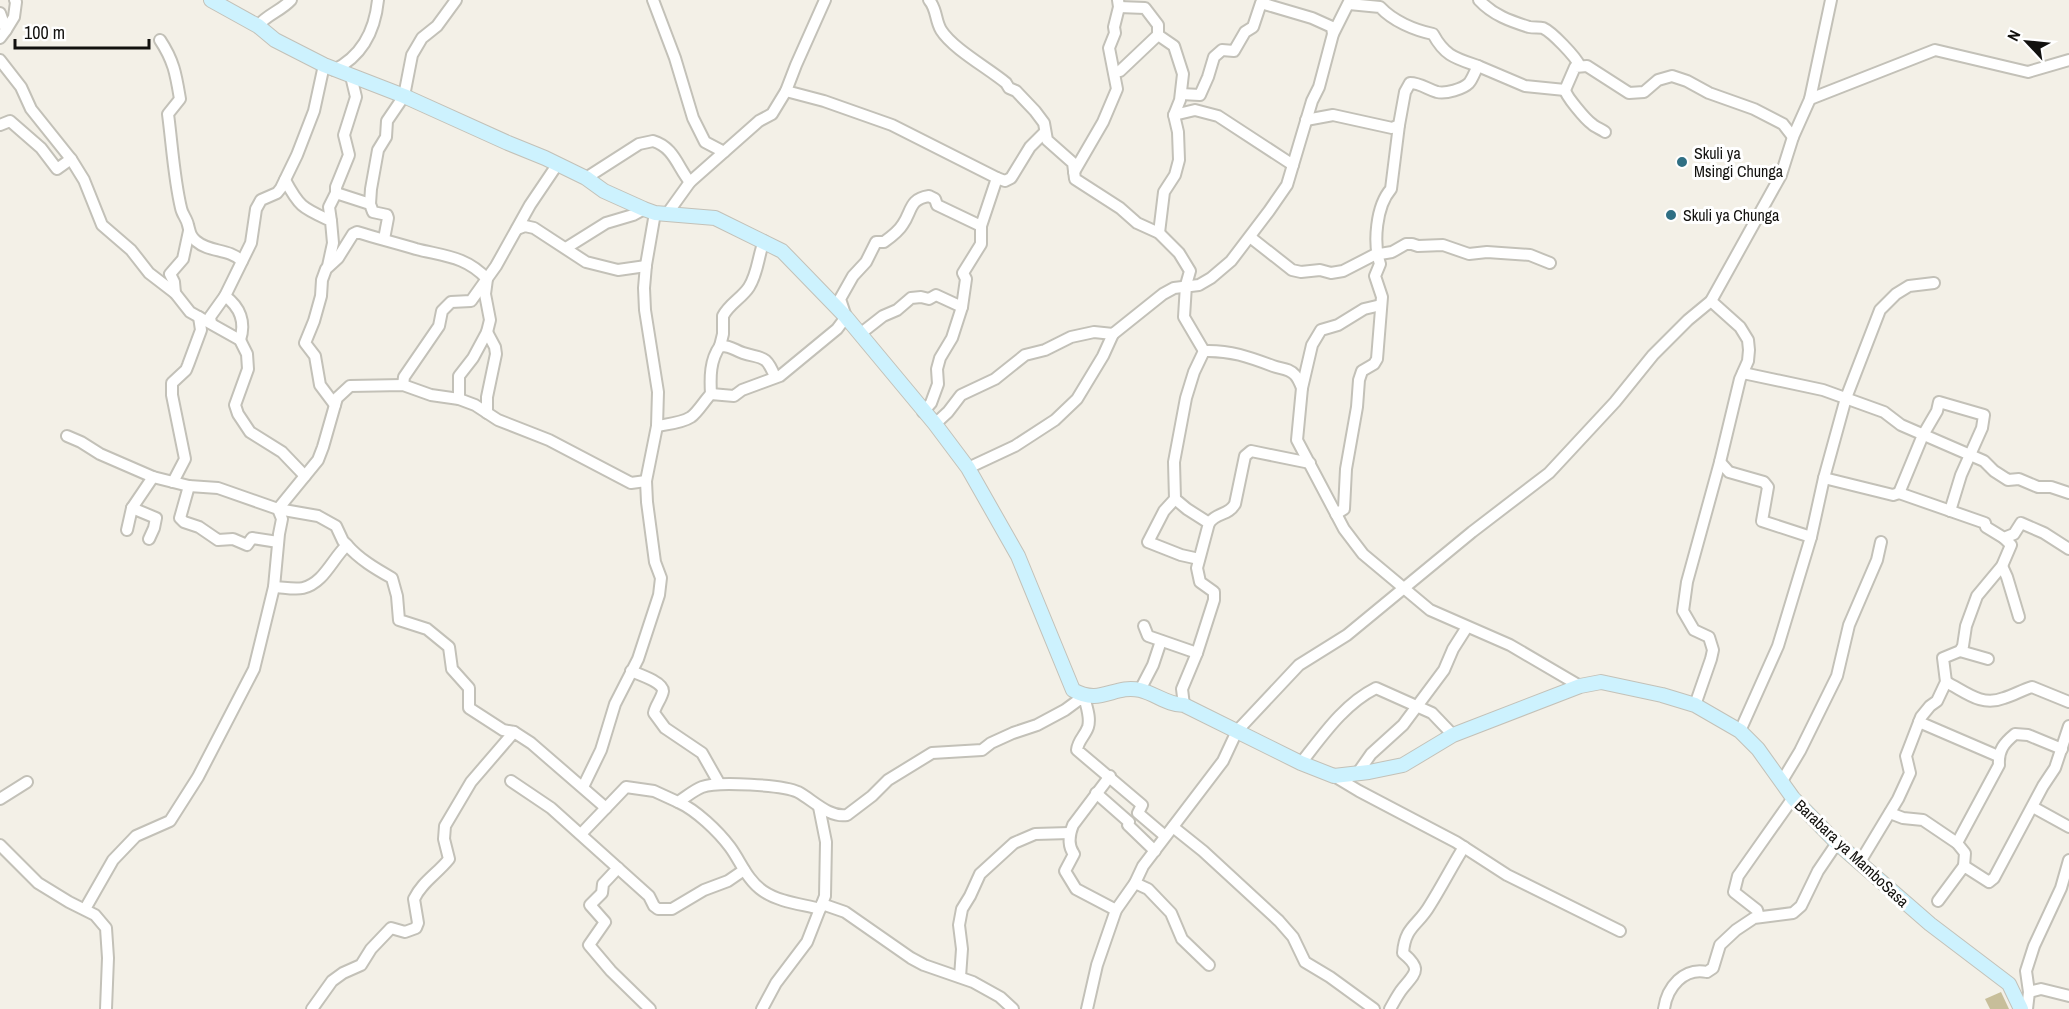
<svg xmlns="http://www.w3.org/2000/svg" width="2069" height="1009" viewBox="0 0 2069 1009" font-family="'Archivo Narrow',sans-serif">
<style>
.green{fill:#c7be9a}
.lines{fill:none;stroke-linecap:round;stroke-linejoin:round}
.street-casing{stroke:#c3c1b8;stroke-width:14}
.secondary-casing{stroke:#c3c1b8;stroke-width:16}
.street{stroke:#fff;stroke-width:10}
.secondary{stroke:#cdf2fe;stroke-width:14}
.poi-dot{fill:#2f6f83;stroke:#fff;stroke-width:2}
.labels{text-anchor:middle;dominant-baseline:central;stroke-width:6;stroke-linejoin:round;paint-order:stroke}
.poi-label{font-size:16px;fill:#12110e;stroke:#fff;text-anchor:start}
.street-label{font-size:16px;fill:#12110e;stroke:#fff}
</style>
<rect width="100%" height="100%" fill="#f3f0e7"/>
<polygon class="green" points="2001,992 2009,1009 1990,1009 1985,999"/>
<g class="lines">
<defs>
<g id="street">
<polyline points="653,0 675,58 693,118 705,142 724,152"/>
<path d="M929 0C937 9 935 20 941 30 953 49 988 68 1006 83L1009 88 1016 91 1035 111 1044 123 1047 140 1073 163 1075 179 1120 208 1137 223 1159 233 1179 253 1190 271 1186 285 1184 317 1204 351C1230 350 1249 357 1273 366 1281 369 1289 368 1295 375 1298 378 1300 383 1302 388"/>
<path d="M1479 0C1493 15 1510 21 1529 27 1534 28 1539 27 1543 28 1552 32 1575 56 1580 66"/>
<path d="M1349 4 1380 7C1393 21 1414 30 1433 34 1445 56 1455 58 1478 66"/>
<polyline points="1119,7 1145,8 1158,25 1158,35 1174,46 1183,74 1180,100 1174,115 1178,132 1179,160 1175,175 1164,192 1159,233"/>
<polyline points="0,13 6,30 0,38"/>
<path d="M258 26C266 15 281 11 291 0"/>
<polyline points="6,30 14,17 16,2 15,0"/>
<path d="M160 40C174 61 176 75 180 99L168 114C172 144 174 179 181 208 182 214 187 219 188 225 190 232 190 236 196 241 210 253 228 248 242 261"/>
<polyline points="0,60 21,87 31,109 71,159 84,180 102,225 131,250 149,273 175,293 190,312 240,340 247,354 248,369 235,405 238,414 250,432 282,452 305,476"/>
<path d="M334 70C362 56 375 30 378 0"/>
<polyline points="1114,72 1120,71 1158,35"/>
<path d="M1565 90C1566 96 1585 119 1592 124 1595 127 1601 129 1605 132"/>
<polyline points="786,91 824,101 892,125 997,178 981,226 981,244 963,273 966,279 962,307"/>
<polyline points="1181,94 1200,95 1208,77 1214,57 1222,50 1234,51 1245,32 1253,27 1261,3 1312,18 1332,27 1333,34"/>
<polyline points="1810,99 1935,50 2028,72 2069,60"/>
<polyline points="1174,115 1195,110 1218,116 1293,165"/>
<path d="M1306 120 1333 115 1392 128 1399 125 1405 92 1410 83C1420 83 1427 89 1437 92 1446 94 1463 89 1469 83 1473 78 1475 71 1478 66L1525 86 1565 90 1575 67 1587 66 1629 93 1644 92 1658 80 1672 76 1687 81 1709 93 1754 109 1783 124 1793 137"/>
<polyline points="0,125 10,121 41,148 57,169 71,159"/>
<polyline points="1074,172 1103,122 1117,89 1109,48 1115,33 1114,27 1119,7 1118,0"/>
<path d="M586 178 639 144 653 141C674 147 678 168 690 182"/>
<polyline points="997,178 1005,181 1011,178 1030,147 1044,133"/>
<path d="M285 180C300 208 303 208 331 221L333 243 328 266"/>
<polyline points="336,193 336,187 349,155 344,135 356,97 351,76"/>
<polyline points="370,204 371,189 378,150 386,137 387,121 404,96 412,55 422,38 437,26 456,0"/>
<polyline points="667,214 690,182 759,121 772,114 786,91 796,65 825,0"/>
<polyline points="331,221 329,207 336,193 370,204 373,212 387,215 388,218 384,239"/>
<polyline points="517,229 525,226 534,228 586,262 618,270 646,266"/>
<polyline points="1250,237 1292,270 1301,272 1320,270 1331,273 1343,271 1374,255 1392,252 1406,244 1412,244 1418,246 1443,245 1469,254 1487,252 1530,255 1550,263"/>
<polyline points="566,248 606,223 633,215 644,209"/>
<polyline points="175,293 174,282 170,274 183,259 189,231"/>
<path d="M225 296C240 307 246 322 240 340"/>
<polyline points="1381,305 1364,309 1338,325 1321,330 1312,345 1302,388 1297,440 1344,529 1363,554 1430,610 1510,645 1580,686"/>
<polyline points="211,323 210,317 225,296 251,243 256,209 261,200 277,193 281,188 297,155 314,111 324,65"/>
<polyline points="860,334 883,316 897,310 911,298 921,297 929,299 936,295 962,307 952,338 940,358 937,369 938,384 931,403 923,412"/>
<path d="M720 346 723 334V316C729 304 742 298 749 287 758 273 758 256 764 241"/>
<polyline points="1743,373 1823,390 1884,412 1901,425 1984,461 1994,471 2008,480 2019,479 2038,487 2051,487 2069,493"/>
<polyline points="403,385 404,377 439,326 442,311 451,302 471,301 496,266 530,205 557,165"/>
<path d="M711 394C710 377 710 360 720 346 730 345 734 350 743 353 762 359 766 354 775 377"/>
<path d="M335 405 320 385 315 356 305 343 314 321 321 296 322 280 326 269 338 258 353 234 357 232C376 238 396 243 416 249 443 256 466 256 487 279L485 294 490 320 487 332 473 358 459 376V399"/>
<polyline points="487,413 487,397 496,354 495,347 487,332"/>
<polyline points="935,424 948,412 961,395 995,379 1025,355 1045,350 1071,337 1094,332 1113,334 1163,294 1174,288 1199,285 1211,278 1231,261 1269,211 1287,185 1312,101 1319,87 1333,34 1350,0"/>
<path d="M657 426C668 424 682 423 691 417 698 412 704 401 711 394L734 396 742 390 780 376 837 329 846 317 840 299 853 276 866 262 876 242H884C891 237 899 231 903 224 912 211 909 199 929 196L935 199 937 205 981 226"/>
<path d="M67 436 81 442 100 454 153 477 189 486 218 488 278 509 318 516 336 526 343 541 347 545C332 559 324 583 303 588 294 590 282 587 274 587"/>
<polyline points="1720,462 1729,472 1764,482 1768,487 1762,521 1811,537"/>
<polyline points="968,468 1015,446 1055,420 1077,399 1103,356 1113,334"/>
<polyline points="1824,478 1893,495 1899,493 1985,523 1986,527 2004,538 2014,534 2021,523 2044,533 2069,549"/>
<polyline points="173,482 185,459 172,395 172,383 186,370 188,365 201,330 199,317"/>
<polyline points="189,486 180,518 184,522 199,527 218,540 233,539 247,545 252,538 278,542"/>
<polyline points="1899,493 1923,435 1937,411 1939,402 1984,415 1982,428 1961,475 1950,511"/>
<polyline points="1175,499 1164,511 1148,542 1181,555 1199,559"/>
<polyline points="132,508 156,518 154,528 149,539"/>
<path d="M1336 514 1344 509 1346 469 1357 407 1359 380 1362 371 1374 364 1377 359 1382 297 1375 276 1380 264C1373 243 1376 206 1391 189L1399 125"/>
<path d="M1209 523C1217 512 1228 516 1235 504L1245 456 1251 451 1310 463"/>
<polyline points="127,530 132,508 153,477"/>
<path d="M347 545C359 559 376 569 392 578L397 596 399 620 427 629 449 647 452 669 469 688V708L503 730 514 732"/>
<polyline points="2002,566 2007,577 2019,617"/>
<polyline points="1144,626 1148,636 1197,653"/>
<polyline points="1960,651 1988,659"/>
<path d="M631 671C638 674 663 682 663 691 662 698 655 706 654 713L665 728 702 753 719 783"/>
<path d="M1946 682C1966 692 1981 707 2004 698 2014 695 2022 690 2032 687L2069 702"/>
<polyline points="1140,690 1153,665 1161,641"/>
<polyline points="1184,705 1182,689 1197,653 1214,600 1214,592 1200,582 1197,568 1209,523 1187,509 1175,499 1174,462 1186,398 1194,372 1204,351"/>
<polyline points="1695,705 1711,659 1713,650 1709,637 1694,630 1683,611 1687,582 1720,462 1740,379 1748,361 1749,350 1748,340 1740,327 1711,301"/>
<polyline points="1919,722 1998,756"/>
<polyline points="1740,731 1778,646 1811,537 1824,478 1846,398 1880,310 1896,294 1909,286 1934,283"/>
<path d="M1301 763C1323 735 1344 704 1376 688L1432 713 1453 735"/>
<polyline points="1357,774 1371,754 1403,725 1444,670 1453,649 1467,627"/>
<path d="M1110 776 1073 825C1069 835 1067 845 1074 854L1065 871 1076 889 1116 910"/>
<polyline points="1334,776 1359,791 1456,842 1507,875 1620,931"/>
<polyline points="511,781 551,808 649,896 654,906 658,909 672,909 704,890 728,881 744,870"/>
<polyline points="1782,781 1800,751 1837,676 1849,625 1877,560 1881,542"/>
<polyline points="583,787 601,750 615,704 638,659 659,595 661,578 655,562 647,502 646,481 657,426 658,392 645,310 644,288 646,265 655,213"/>
<polyline points="1096,793 1129,822 1128,825 1155,851"/>
<polyline points="0,799 27,782"/>
<path d="M678 802C696 810 718 831 730 847 741 862 747 880 763 891 779 902 801 904 820 909"/>
<polyline points="2033,807 2069,827"/>
<polyline points="1890,813 1903,818 1923,820 1957,843 1965,853 1964,866"/>
<polyline points="1173,827 1203,851 1279,921 1293,937 1305,962 1330,977 1374,1009"/>
<path d="M581 834 626 787 654 791 678 802C686 797 694 790 702 787 717 781 784 785 798 792 813 800 829 818 847 815L872 796 888 780 932 753 982 750 991 743 1013 733 1037 725 1065 710 1084 696C1086 706 1091 717 1088 727 1085 736 1078 740 1077 750L1142 805 1138 813 1165 836"/>
<path d="M1957 843 1999 765C1998 750 2004 743 2015 734L2028 735 2062 749"/>
<polyline points="0,845 38,883 69,902 95,915 106,928 108,958 106,1009"/>
<polyline points="1860,862 1898,799 1910,773 1906,756 1921,717 1930,706 1937,701 1946,682 1943,658 1960,651 1963,646 1966,626 1977,596 2002,566 2011,545 2004,538"/>
<polyline points="618,868 603,884 602,893 590,905 605,922 589,945 611,971 650,1009"/>
<polyline points="1135,883 1148,889 1171,913 1182,939 1209,965"/>
<polyline points="1938,901 1964,866 1989,882 1994,878 2043,786 2055,768 2069,726"/>
<polyline points="822,904 845,912 911,958 924,965 973,982 1000,997 1013,1009"/>
<polyline points="85,909 113,860 136,836 170,821 198,777 254,669 274,587 279,534 282,519 278,509 318,460 323,447 337,398 350,386 403,385 431,395 459,399 475,405 498,420 549,440 631,483 646,481"/>
<polyline points="1759,917 1757,910 1734,892 1738,876 1793,798"/>
<polyline points="960,977 962,949 959,925 962,909 970,896 980,874 1014,843 1035,834 1070,833"/>
<polyline points="2029,992 2041,989 2069,996"/>
<path d="M312 1009 332 981 343 973 361 965 371 949 391 928 405 932 416 928 418 923 414 899C422 882 437 874 449 859L444 839 445 826 471 782 514 732 531 743 606 808"/>
<polyline points="762,1009 776,983 807,942 825,896 826,842 819,807"/>
<polyline points="1087,1009 1097,965 1116,910 1135,883 1143,866 1223,761 1237,731 1299,665 1347,635 1472,532 1549,473 1615,402 1653,355 1688,320 1711,301 1781,175 1793,137 1810,99 1831,0"/>
<path d="M1390 1009C1394 1002 1398 994 1403 988 1416 972 1422 969 1403 953 1405 926 1418 926 1430 905 1442 886 1452 866 1464 847"/>
<path d="M1664 1009C1667 987 1684 967 1707 972L1713 968 1720 945 1736 930 1754 918 1793 913 1801 906 1818 871 1837 843"/>
<polyline points="2027,1009 2029,992 2026,971 2034,946 2061,888 2069,860"/>
</g>
<path id="secondary" d="M211 0 258 26 275 40 324 65 404 96 508 143 545 158 586 178 604 191 644 209 655 213 715 218 782 251 846 317 935 424 968 468 1018 556 1073 690C1101 706 1114 684 1140 690 1156 694 1168 705 1184 705L1301 763 1334 776 1369 772 1403 765 1453 735 1580 686 1601 682 1662 695 1695 705 1740 731 1758 749 1793 798 1837 843 1930 924 2009 984 2021 1009"/>
</defs>
<use href="#street" class="street-casing"/>
<use href="#secondary" class="secondary-casing"/>
<use href="#street" class="street"/>
<use href="#secondary" class="secondary"/>
</g>
<g class="poi-dot">
<circle cx="1682" cy="162" r="6"/>
<circle cx="1671" cy="215" r="6"/>
</g>
<g class="labels">
<g class="poi-label">
<text x="1694" y="153">Skuli ya<tspan x="1694" dy="18">Msingi Chunga</tspan></text>
<text x="1683" y="215">Skuli ya Chunga</text>
</g>
<g class="street-label">
<text transform="translate(1852 853) rotate(43)">Barabara ya MamboSasa</text>
</g>
</g>
<g transform="translate(2027 42) rotate(296)" stroke="#ffffff" stroke-width="4.5" paint-order="stroke">
<path d="M0-4.5L10 22L0 15L-10 22Z" fill="#12110e"/>
<text y="-9" font-size="16" font-weight="bold" text-anchor="middle" fill="#12110e">N</text>
</g>
<path d="M15 39v9h134v-9" fill="none" stroke="#12110e" stroke-width="3"/>
<text x="24" y="39" font-size="18" fill="#12110e" stroke="#ffffff" stroke-width="4.5" paint-order="stroke">100 m</text>
</svg>
